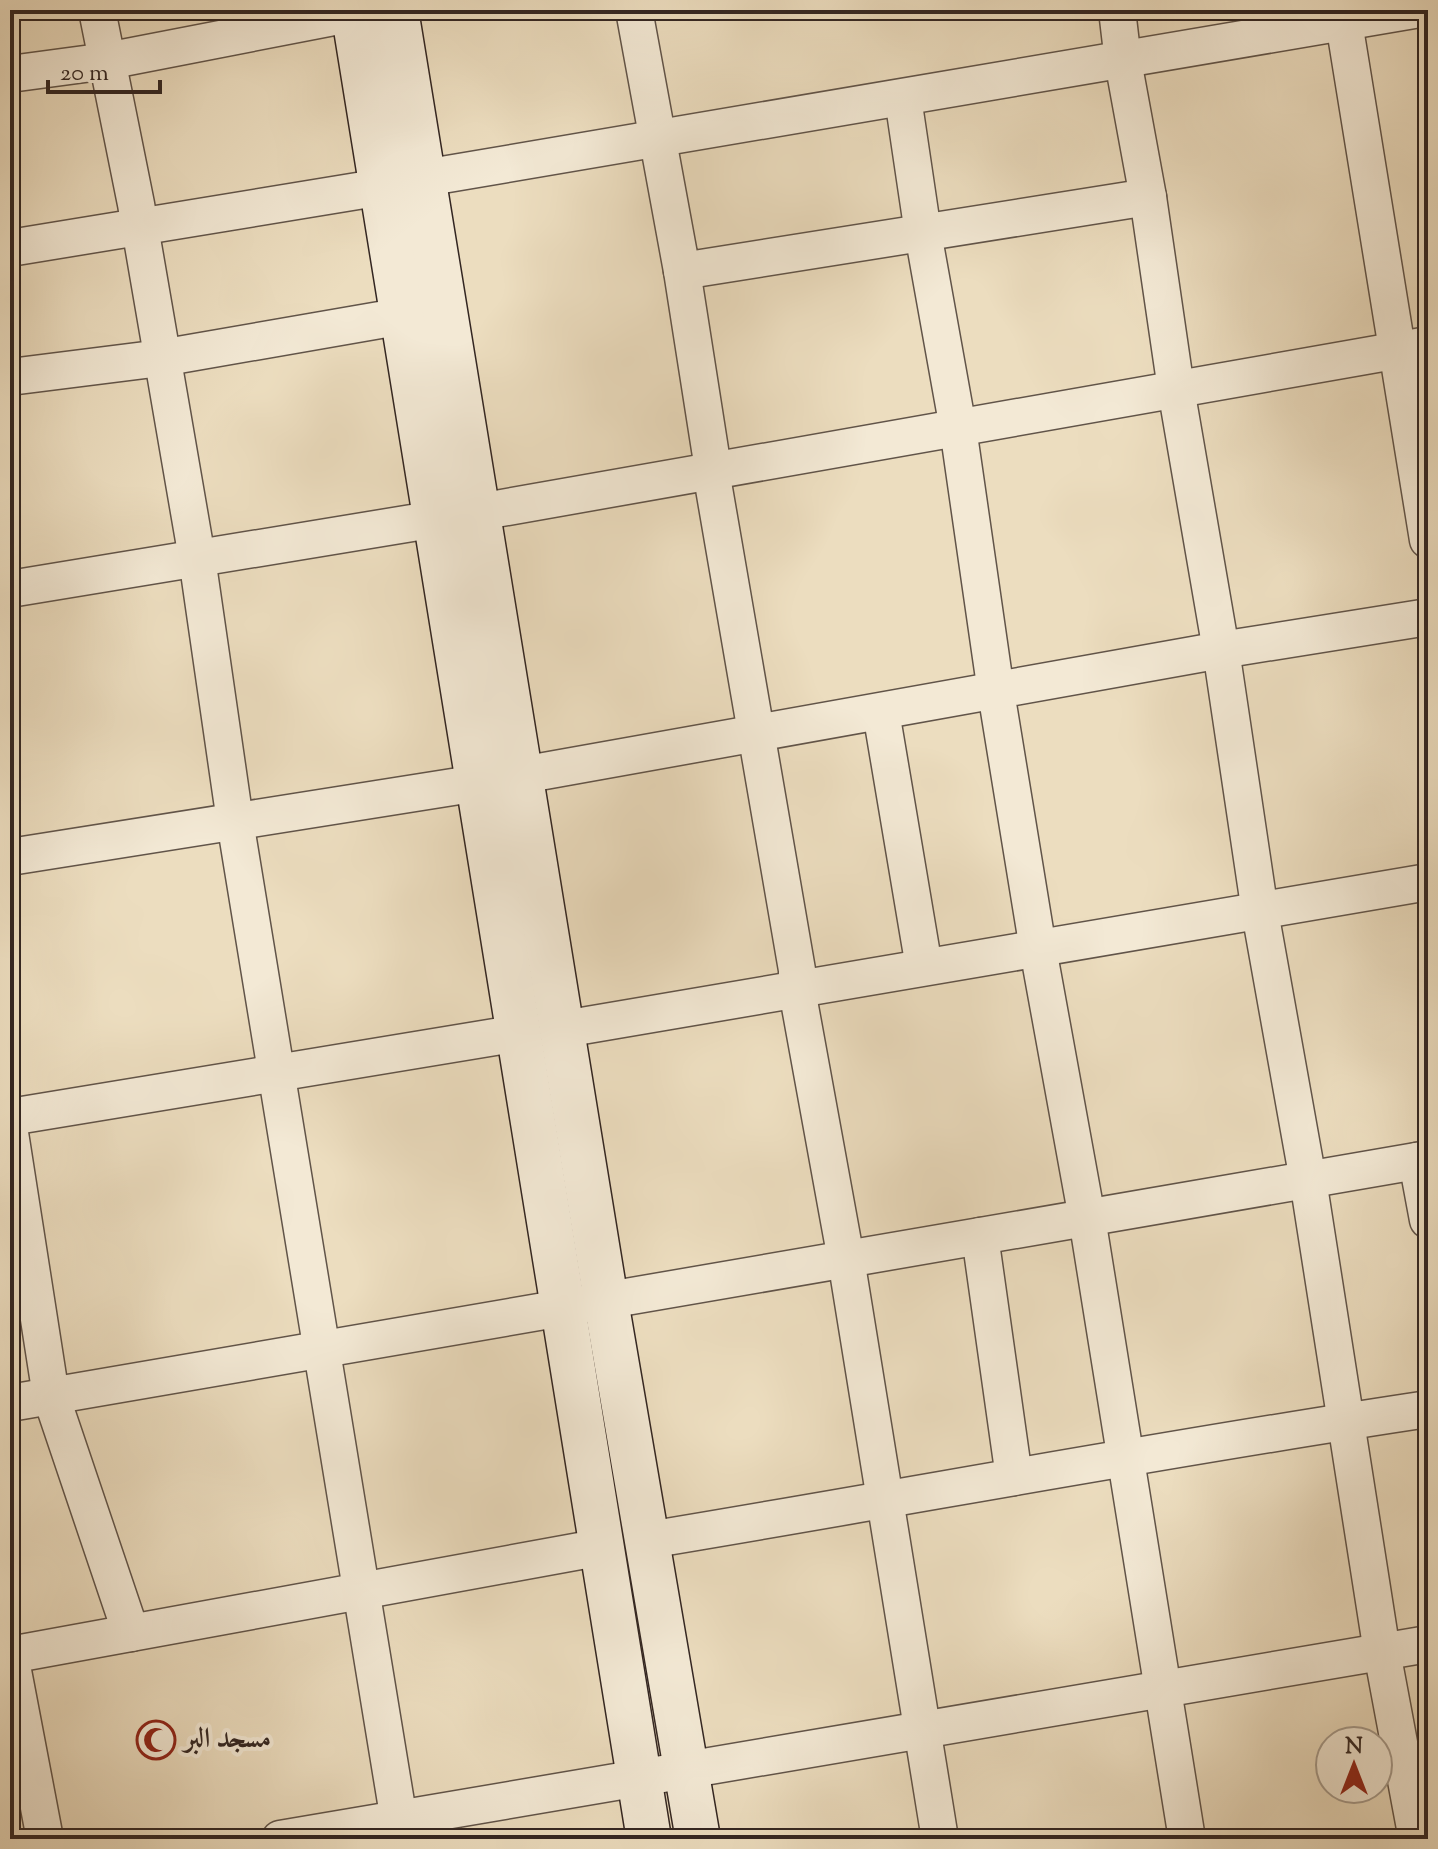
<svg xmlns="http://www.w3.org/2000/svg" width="1438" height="1849" viewBox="0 0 1438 1849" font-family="'Sorts Mill Goudy',Amiri,serif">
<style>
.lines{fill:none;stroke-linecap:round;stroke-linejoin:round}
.street-casing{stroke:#615449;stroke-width:39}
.secondary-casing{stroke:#332622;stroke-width:47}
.street{stroke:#f3e9d5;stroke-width:36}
.secondary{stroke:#f3e9d5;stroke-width:44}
.labels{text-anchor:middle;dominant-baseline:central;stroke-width:8;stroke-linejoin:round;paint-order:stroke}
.poi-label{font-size:28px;font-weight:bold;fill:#332622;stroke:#f3e9d5;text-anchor:start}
</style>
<rect width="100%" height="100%" fill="#ecddbf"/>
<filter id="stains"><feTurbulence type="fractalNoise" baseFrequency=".0025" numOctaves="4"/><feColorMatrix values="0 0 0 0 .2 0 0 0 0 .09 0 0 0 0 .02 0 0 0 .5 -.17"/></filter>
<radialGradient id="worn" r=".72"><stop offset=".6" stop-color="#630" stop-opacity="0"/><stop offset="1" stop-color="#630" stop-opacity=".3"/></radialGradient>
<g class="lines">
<defs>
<g id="street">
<polyline points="97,10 136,204 197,558 235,821 402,1839"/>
<polyline points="634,10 682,271 1148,197"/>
<polyline points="1117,10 1123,61 1148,197 1176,389 1221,650 1260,912 1308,1180 1382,1652 1417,1839"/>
<polyline points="1342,10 1428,540"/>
<polyline points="10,74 107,61 354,13"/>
<polyline points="903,98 923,233 958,428 996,692 1038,949 1087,1218 1187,1839"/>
<polyline points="424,178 1414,10"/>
<polyline points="10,248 382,187"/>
<polyline points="682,271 711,456 711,471 797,970 797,990 846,1259 940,1839"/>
<polyline points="10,377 161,358 403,316"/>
<polyline points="10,589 479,512 1428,345"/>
<polyline points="881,712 924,967"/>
<polyline points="522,775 1221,650 1428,617"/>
<polyline points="10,857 478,783"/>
<polyline points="564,1029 1428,882"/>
<polyline points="10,1117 519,1033"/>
<polyline points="10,1133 51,1396 131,1633"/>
<polyline points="1417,1161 1428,1220"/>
<polyline points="980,1236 1014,1477"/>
<polyline points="10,1403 1428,1159"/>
<path d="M648 1540C908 1497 1167 1448 1428 1409"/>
<polyline points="10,1655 602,1547"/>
<polyline points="10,1655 45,1839"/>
<polyline points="280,1839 1428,1644"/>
</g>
<g id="secondary">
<polyline points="353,10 649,1839"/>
<polyline points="396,10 606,1301 698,1839"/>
</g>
</defs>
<use href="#street" class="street-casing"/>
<use href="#secondary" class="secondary-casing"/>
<use href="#street" class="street"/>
<use href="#secondary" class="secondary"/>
</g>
<defs>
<symbol id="mosque-ring" viewBox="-11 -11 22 22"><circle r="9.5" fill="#f3e9d5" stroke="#8f2418" stroke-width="1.5"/><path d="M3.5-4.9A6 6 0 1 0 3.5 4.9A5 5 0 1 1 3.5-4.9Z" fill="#8f2418"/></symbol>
</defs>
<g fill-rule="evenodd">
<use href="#mosque-ring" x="134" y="1718" width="44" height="44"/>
</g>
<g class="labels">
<g class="poi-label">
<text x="184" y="1740">مسجد البر</text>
</g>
</g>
<rect width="1438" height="1849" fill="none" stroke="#ecddbf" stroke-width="40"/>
<rect x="12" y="12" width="1414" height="1825" fill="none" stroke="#332622" stroke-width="4"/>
<rect x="20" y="20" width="1398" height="1809" fill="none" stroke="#332622" stroke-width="2"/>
<g transform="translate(1354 1765)"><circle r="38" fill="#f3e9d5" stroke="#a69b8d" stroke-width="2"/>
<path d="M0-6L14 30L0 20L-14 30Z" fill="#8f2418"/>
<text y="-12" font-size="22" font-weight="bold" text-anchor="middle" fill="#332622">N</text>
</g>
<path d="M48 80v12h112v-12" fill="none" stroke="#332622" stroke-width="4"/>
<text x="60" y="80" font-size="24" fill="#332622" stroke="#f3e9d5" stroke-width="6" paint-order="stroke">20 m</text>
<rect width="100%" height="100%" filter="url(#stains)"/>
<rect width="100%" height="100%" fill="url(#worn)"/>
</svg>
